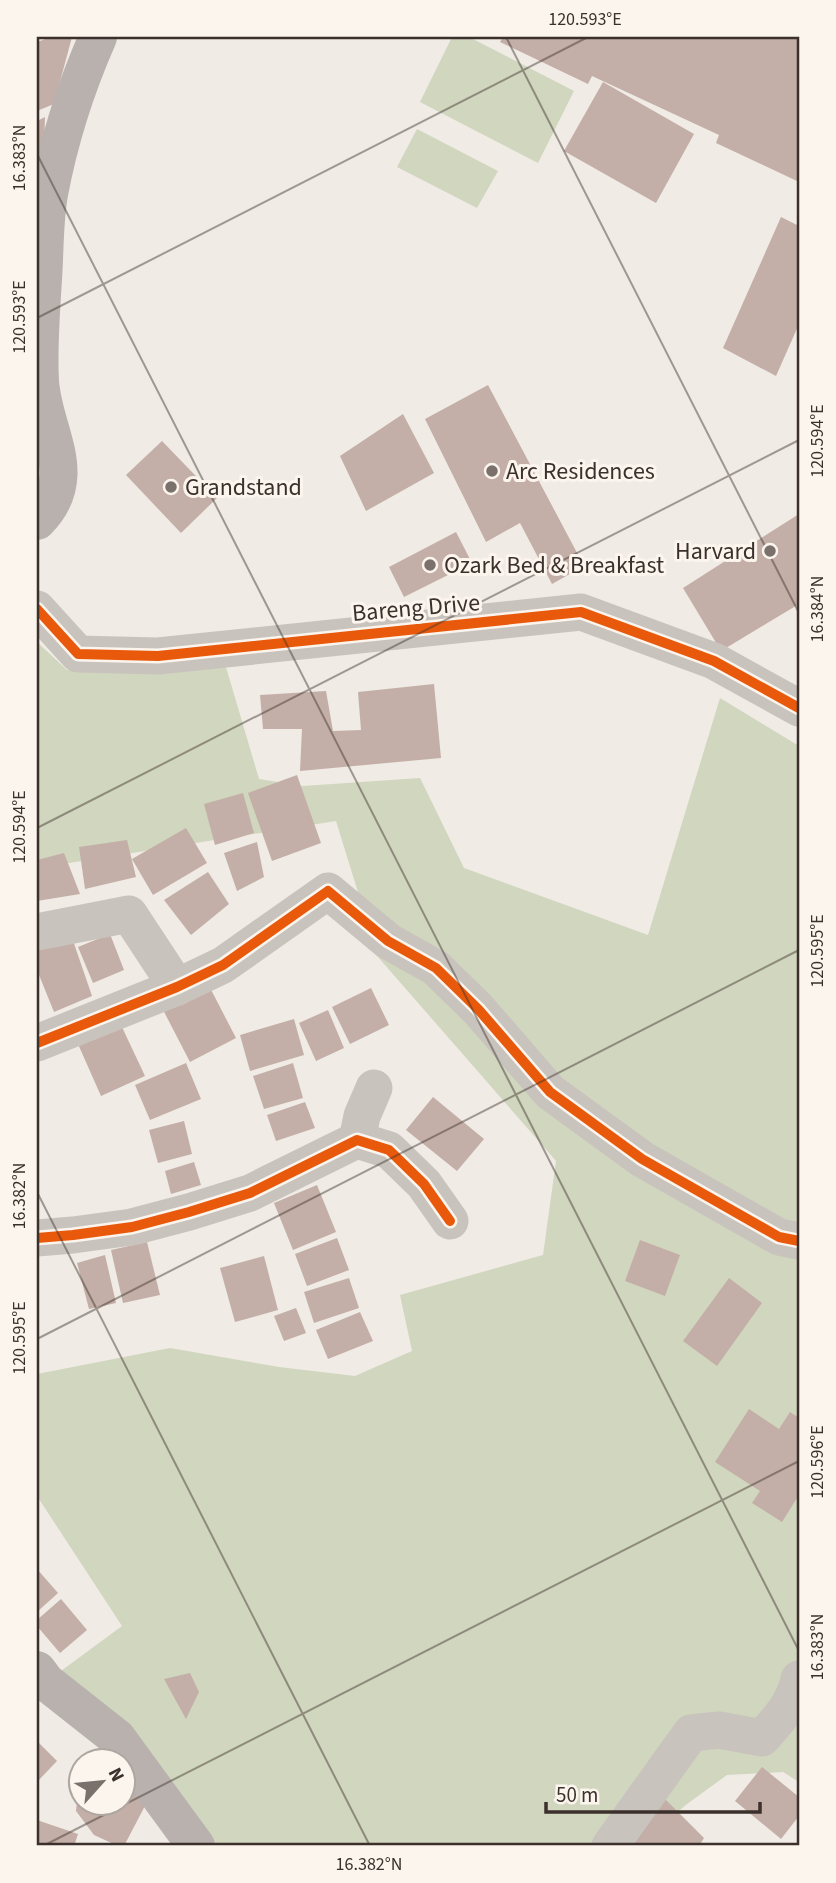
<svg xmlns="http://www.w3.org/2000/svg" width="836" height="1883" viewBox="0 0 836 1883" font-family="'Source Sans 3',sans-serif">
<style>
.green{fill:#d1d6bf}
.building{fill:#c3afa7}
.lines{fill:none;stroke-linecap:round;stroke-linejoin:round}
.minor{stroke:#c9c3be;stroke-width:37}
.major{stroke:#b8b1ad;stroke-width:38}
.cycleway-casing{stroke:#fbf5ee;stroke-width:15}
.cycleway{stroke:#e8590c;stroke-width:10}
.ticks{fill:none;stroke:#3b302b;stroke-width:2;stroke-opacity:0.45}
.poi-dot{fill:#7a716c;stroke:#fbf5ee;stroke-width:2.5}
.labels{text-anchor:middle;dominant-baseline:central;stroke-width:6;stroke-linejoin:round;paint-order:stroke}
.poi-label{font-size:24px;fill:#3b302b;stroke:#fbf5ee;text-anchor:start}
.street-label{font-size:24px;fill:#3b302b;stroke:#fbf5ee}
.neatline{fill:none;stroke:#3b302b;stroke-width:2.5}
.ticks-label{font-size:18px;text-anchor:middle;fill:#3b302b}
</style>
<rect width="100%" height="100%" fill="#f0ebe5"/>
<g class="green">
<polygon points="452,37 469,37 574,91 538,163 420,102"/>
<polygon points="417,129 498,171 477,208 397,167"/>
<polygon points="37,642 67,670 226,667 259,779 303,786 420,778 464,868 648,935 720,698 799,746 799,1782 783,1772 727,1775 687,1804 637,1846 196,1846 46,1682 122,1626 37,1496 37,1374 170,1348 279,1367 355,1376 412,1351 400,1295 543,1255 556,1161 378,957 336,821 37,868"/>
</g>
<g class="building">
<polygon points="51,37 72,37 54,104 37,111 37,42"/>
<polygon points="503,37 793,37 799,39 799,182 716,143 719,135 592,76 588,84 500,42"/>
<polygon points="603,82 694,134 656,203 564,151"/>
<polygon points="45,117 43,186 37,188 37,121"/>
<polygon points="781,217 799,226 799,324 776,376 723,348"/>
<polygon points="488,385 584,566 552,584 520,523 486,542 425,419"/>
<polygon points="403,414 434,473 366,511 340,456"/>
<polygon points="162,441 217,498 181,533 126,475"/>
<polygon points="799,514 799,604 721,651 683,588"/>
<polygon points="456,532 472,563 404,597 389,567"/>
<polygon points="434,684 441,758 300,771 302,729 263,729 260,695 326,691 333,731 361,730 358,692"/>
<polygon points="297,775 321,843 272,861 248,793"/>
<polygon points="243,793 254,833 215,845 204,804"/>
<polygon points="186,828 207,863 153,895 132,859"/>
<polygon points="127,840 136,877 85,889 79,847"/>
<polygon points="257,842 264,877 237,891 224,853"/>
<polygon points="64,853 80,894 37,901 37,860"/>
<polygon points="208,872 229,904 191,935 164,900"/>
<polygon points="69,929 92,996 54,1012 37,970 37,940"/>
<polygon points="110,934 124,970 93,983 78,947"/>
<polygon points="206,980 236,1038 190,1062 160,1004"/>
<polygon points="371,988 389,1025 350,1044 332,1007"/>
<polygon points="328,1010 344,1048 316,1061 299,1023"/>
<polygon points="294,1019 304,1055 250,1071 240,1035"/>
<polygon points="121,1025 145,1076 101,1096 78,1044"/>
<polygon points="186,1063 201,1099 150,1120 135,1085"/>
<polygon points="293,1063 303,1098 264,1109 253,1076"/>
<polygon points="433,1097 484,1139 457,1171 406,1130"/>
<polygon points="305,1102 315,1128 276,1141 267,1115"/>
<polygon points="184,1121 192,1154 158,1163 149,1130"/>
<polygon points="194,1162 201,1185 171,1194 165,1171"/>
<polygon points="317,1185 336,1232 293,1250 274,1203"/>
<polygon points="337,1238 349,1270 307,1286 295,1254"/>
<polygon points="640,1240 680,1255 665,1296 625,1281"/>
<polygon points="147,1242 160,1295 123,1303 111,1250"/>
<polygon points="105,1255 116,1303 89,1309 77,1263"/>
<polygon points="264,1256 278,1310 235,1322 220,1268"/>
<polygon points="349,1278 359,1308 314,1323 304,1292"/>
<polygon points="729,1278 762,1303 717,1366 683,1341"/>
<polygon points="296,1308 306,1333 284,1341 274,1316"/>
<polygon points="360,1312 373,1341 328,1359 316,1330"/>
<polygon points="749,1409 779,1429 790,1412 799,1418 799,1495 782,1522 752,1503 760,1491 715,1462"/>
<polygon points="37,1569 58,1593 37,1612"/>
<polygon points="61,1599 87,1630 60,1653 37,1626 37,1620"/>
<polygon points="190,1673 199,1692 186,1719 164,1679"/>
<polygon points="37,1741 57,1761 37,1782"/>
<polygon points="762,1767 799,1797 799,1816 781,1839 735,1801"/>
<polygon points="122,1771 147,1802 124,1846 118,1846 94,1835 76,1811 79,1780 80,1780 80,1802 122,1802"/>
<polygon points="665,1799 704,1838 699,1846 624,1846"/>
<polygon points="37,1820 78,1834 74,1846 37,1846"/>
</g>
<g class="lines">
<g class="minor">
<polyline points="37,609 78,654 158,656 581,612 714,661 799,708"/>
<polyline points="37,932 129,914 177,987"/>
<polyline points="37,1043 177,987 223,965 328,891 388,941 436,968 478,1009 550,1092 642,1159 779,1237 799,1241"/>
<polyline points="357,1140 362,1116 374,1088"/>
<polyline points="37,1238 73,1235 132,1227 189,1212 250,1193 357,1140 389,1150 424,1184 450,1221"/>
<path d="M610 1846 691 1733 719 1730 762 1738C779 1719 794 1704 799 1679"/>
</g>
<g class="major">
<path d="M37 521C82 476 43 432 40 381 38 347 41 313 43 279 45 251 44 222 49 194 59 140 76 87 98 37"/>
<polyline points="37,1670 46,1682 117,1738 196,1846"/>
</g>
<defs>
<g id="cycleway">
<polyline points="37,609 78,654 158,656 581,612 714,661 799,708"/>
<polyline points="37,1043 177,987 223,965 328,891 388,941 436,968 478,1009 550,1092 642,1159 779,1237 799,1241"/>
<polyline points="37,1238 73,1235 132,1227 189,1212 250,1193 357,1140 389,1150 424,1184 450,1221"/>
</g>
</defs>
<use href="#cycleway" class="cycleway-casing"/>
<use href="#cycleway" class="cycleway"/>
</g>
<path class="ticks" d="M506 37 799 613M37 154 799 1651M37 318 588 37M37 828 799 440M37 1192 370 1846M37 1339 799 950M43 1846 799 1461"/>
<g class="poi-dot">
<circle cx="492" cy="471" r="7"/>
<circle cx="171" cy="487" r="7"/>
<circle cx="770" cy="551" r="7"/>
<circle cx="430" cy="565" r="7"/>
</g>
<g class="labels">
<g class="poi-label">
<text x="506" y="471">Arc Residences</text>
<text x="185" y="487">Grandstand</text>
<text x="756" y="551" text-anchor="end">Harvard</text>
<text x="444" y="565">Ozark Bed &amp; Breakfast</text>
</g>
<g class="street-label">
<text transform="translate(416 608) rotate(-5)">Bareng Drive</text>
</g>
</g>
<rect width="836" height="1883" fill="none" stroke="#fbf5ee" stroke-width="77"/>
<g transform="translate(102 1782) rotate(63)"><circle r="33" fill="#fbf5ee" stroke="#aea6a0" stroke-width="2"/>
<path d="M0-5L12 26L0 18L-12 26Z" fill="#7a716c"/>
<text y="-10" font-size="19" font-weight="bold" text-anchor="middle" fill="#3b302b">N</text>
</g>
<path d="M546 1802v10h214v-10" fill="none" stroke="#3b302b" stroke-width="3.5"/>
<text x="556" y="1802" font-size="21" fill="#3b302b" stroke="#fbf5ee" stroke-width="5" paint-order="stroke">50 m</text>
<rect x="38" y="38" width="760" height="1806" class="neatline"/>
<g class="ticks-label">
<text x="585" y="25">120.593°E</text>
<text transform="translate(19 158) rotate(-90)" y="6">16.383°N</text>
<text transform="translate(19 317) rotate(-90)" y="6">120.593°E</text>
<text transform="translate(817 441) rotate(-90)" y="6">120.594°E</text>
<text transform="translate(817 609) rotate(-90)" y="6">16.384°N</text>
<text transform="translate(19 827) rotate(-90)" y="6">120.594°E</text>
<text transform="translate(817 951) rotate(-90)" y="6">120.595°E</text>
<text transform="translate(19 1196) rotate(-90)" y="6">16.382°N</text>
<text transform="translate(19 1338) rotate(-90)" y="6">120.595°E</text>
<text transform="translate(817 1462) rotate(-90)" y="6">120.596°E</text>
<text transform="translate(817 1647) rotate(-90)" y="6">16.383°N</text>
<text x="369" y="1870">16.382°N</text>
</g>
</svg>
